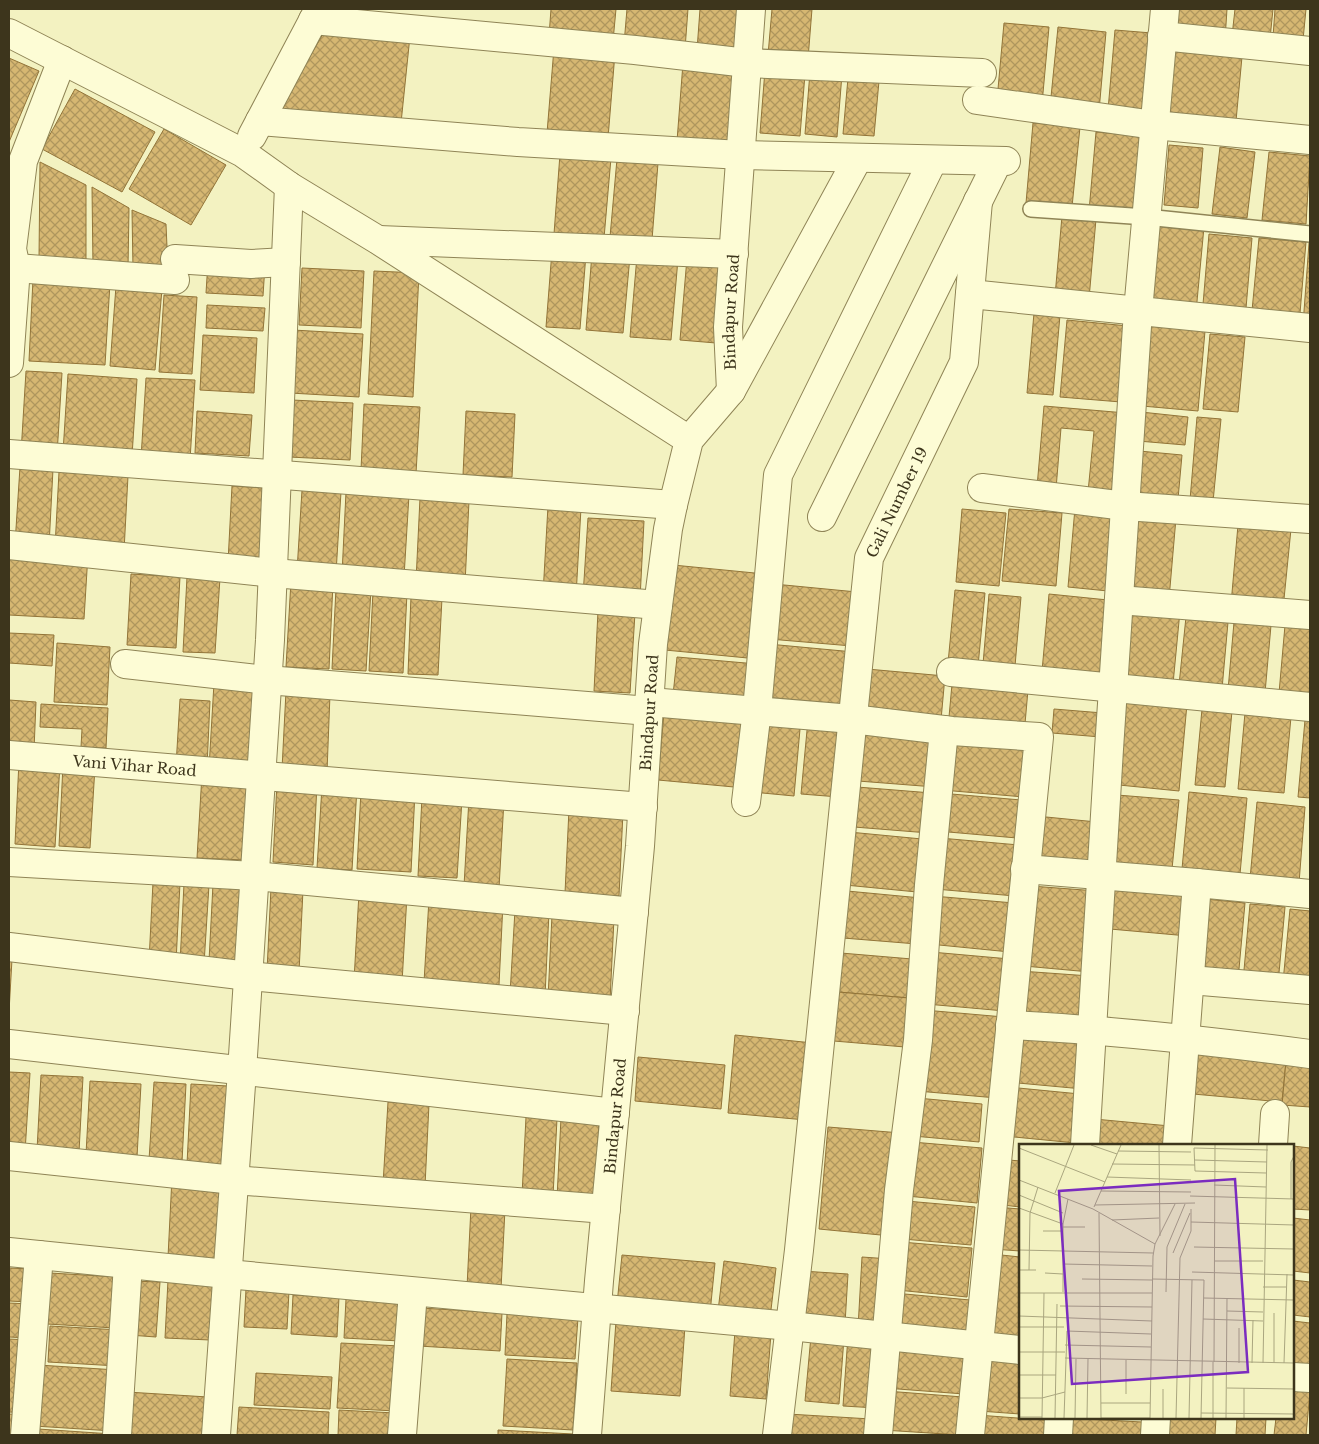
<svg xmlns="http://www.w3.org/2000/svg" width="1319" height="1444" viewBox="0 0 1319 1444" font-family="'Libre Baskerville',serif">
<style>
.building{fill:url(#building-cross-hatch);stroke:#927438}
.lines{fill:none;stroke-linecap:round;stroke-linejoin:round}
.service-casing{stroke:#8f8456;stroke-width:18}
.minor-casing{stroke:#8f8456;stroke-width:30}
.service{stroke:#fdfcd5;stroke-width:15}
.minor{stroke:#fdfcd5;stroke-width:28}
.labels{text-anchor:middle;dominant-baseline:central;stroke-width:5;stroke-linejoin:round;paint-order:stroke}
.street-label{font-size:15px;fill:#3d351c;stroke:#faf9d1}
.inset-road{fill:none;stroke:#aaa67f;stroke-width:1}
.view{fill:#7b2cbf;fill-opacity:0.15;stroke:#7b2cbf;stroke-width:2.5}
.inset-edge{fill:none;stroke:#3d351c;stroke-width:2.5}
</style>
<defs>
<pattern id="building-cross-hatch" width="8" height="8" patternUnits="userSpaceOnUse" patternTransform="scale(1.25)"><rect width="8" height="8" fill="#d6b772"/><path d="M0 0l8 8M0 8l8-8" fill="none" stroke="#af965d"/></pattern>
</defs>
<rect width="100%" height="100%" fill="#f3f2c1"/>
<g class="building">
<polygon points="551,9 616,9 613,41 549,36"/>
<polygon points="627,9 688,9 685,49 624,44"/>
<polygon points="700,9 743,9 739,54 697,50"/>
<polygon points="772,9 812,9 808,59 768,55"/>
<polygon points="1172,9 1227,9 1225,40 1170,35"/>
<polygon points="1235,9 1273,9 1270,39 1232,36"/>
<polygon points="1275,9 1306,9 1303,40 1273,37"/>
<polygon points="1004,23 1049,27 1042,104 997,100"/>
<polygon points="327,27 410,36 401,123 276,115"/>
<polygon points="1058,27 1106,32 1099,111 1050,107"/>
<polygon points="1115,30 1152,33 1145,114 1108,110"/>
<polygon points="1175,40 1243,46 1236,121 1168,115"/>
<polygon points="554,48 615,53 608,138 547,133"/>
<polygon points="9,58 39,71 9,142"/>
<polygon points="683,63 739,68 732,145 677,141"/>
<polygon points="765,70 805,74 800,136 760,133"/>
<polygon points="810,72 842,74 837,137 805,134"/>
<polygon points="848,78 879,81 874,136 843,134"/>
<polygon points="75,89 155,132 122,192 42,149"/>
<polygon points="1033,123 1080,127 1072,207 1026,203"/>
<polygon points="164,129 226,165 191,225 129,189"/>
<polygon points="1096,132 1147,136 1140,215 1089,211"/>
<polygon points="1169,145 1203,148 1198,208 1164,205"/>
<polygon points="1220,147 1255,152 1247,218 1212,214"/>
<polygon points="1269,152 1310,156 1306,224 1262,220"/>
<polygon points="560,154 611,158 604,238 554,234"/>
<polygon points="617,159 658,163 652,240 610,237"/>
<polygon points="40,162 86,185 86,260 39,260"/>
<polygon points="92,187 129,208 128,269 93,268"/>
<polygon points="132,210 166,224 168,270 133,269"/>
<polygon points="1062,216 1096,219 1089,299 1055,296"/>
<polygon points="1156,223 1204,227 1196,312 1149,308"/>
<polygon points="1209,234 1252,238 1245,320 1202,316"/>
<polygon points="1259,238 1306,242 1299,325 1251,321"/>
<polygon points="1309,243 1310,243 1310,325 1303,325"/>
<polygon points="552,251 586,254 580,329 546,327"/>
<polygon points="592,253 630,256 623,333 586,330"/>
<polygon points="637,256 678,259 671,340 630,337"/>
<polygon points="687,258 722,261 716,343 680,340"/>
<polygon points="208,262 265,265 263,296 206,293"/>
<polygon points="302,268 364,271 361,328 299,325"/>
<polygon points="374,271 419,273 413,397 368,394"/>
<polygon points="33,279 110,283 105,365 29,361"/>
<polygon points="116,286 162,289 155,370 110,366"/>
<polygon points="164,295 197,297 192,374 159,372"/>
<polygon points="207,305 265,308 263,331 206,328"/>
<polygon points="1034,313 1060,315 1053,395 1027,393"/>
<polygon points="1067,320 1128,326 1121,402 1060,397"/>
<polygon points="1149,326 1205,331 1198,411 1142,406"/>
<polygon points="293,330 363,334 359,397 290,393"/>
<polygon points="1210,334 1245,337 1238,412 1203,409"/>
<polygon points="203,335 257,338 254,393 200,390"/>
<polygon points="26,371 62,373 57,455 21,453"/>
<polygon points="68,374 137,379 132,456 63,452"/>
<polygon points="146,378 195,380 190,460 141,458"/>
<polygon points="292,400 353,403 350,460 289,457"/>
<polygon points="364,404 420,407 416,473 361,470"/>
<polygon points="1044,406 1126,413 1119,494 1088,492 1094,431 1061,428 1056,489 1037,487"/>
<polygon points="197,411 252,415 249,456 195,453"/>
<polygon points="466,411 515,414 512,477 463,475"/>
<polygon points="1141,412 1188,417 1185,445 1138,441"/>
<polygon points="1197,417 1221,419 1213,502 1190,500"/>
<polygon points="1139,451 1182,455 1178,499 1135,495"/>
<polygon points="20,467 53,469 49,546 15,544"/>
<polygon points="59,472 128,476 124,551 55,547"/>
<polygon points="232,486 266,488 261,564 228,562"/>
<polygon points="302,490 341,492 336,573 297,571"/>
<polygon points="346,492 409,495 404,577 342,574"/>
<polygon points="420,498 469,501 465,584 416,581"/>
<polygon points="548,506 581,508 576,596 543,594"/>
<polygon points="1075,508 1115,511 1108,591 1068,587"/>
<polygon points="962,509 1006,513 999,586 956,582"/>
<polygon points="1009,509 1062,513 1056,586 1002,581"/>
<polygon points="1129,513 1176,518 1169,599 1122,595"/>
<polygon points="588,518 644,521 640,599 583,596"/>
<polygon points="1238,525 1291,529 1283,609 1231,604"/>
<polygon points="9,550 88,554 84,619 9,615"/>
<polygon points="673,565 765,574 758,659 665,650"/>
<polygon points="131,574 180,577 176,648 127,645"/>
<polygon points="187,577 220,578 215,653 183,652"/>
<polygon points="291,581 333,583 329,669 286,667"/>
<polygon points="774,584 857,592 852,646 769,639"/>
<polygon points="336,588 371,590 366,671 332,669"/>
<polygon points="955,590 985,593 978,666 948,663"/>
<polygon points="373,591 407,593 403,673 369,671"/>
<polygon points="989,594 1021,597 1015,666 983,664"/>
<polygon points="1049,594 1108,600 1101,677 1042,671"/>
<polygon points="411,596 442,598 438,675 408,674"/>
<polygon points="1127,606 1180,611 1173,684 1120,679"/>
<polygon points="1187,607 1229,611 1222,689 1179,685"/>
<polygon points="598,611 635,613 630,693 594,691"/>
<polygon points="1235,611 1272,614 1265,693 1228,690"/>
<polygon points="1286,614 1310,616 1310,695 1279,693"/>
<polygon points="9,633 54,635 52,666 9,663"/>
<polygon points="57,643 110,647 107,705 54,702"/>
<polygon points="768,644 854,652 848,709 763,701"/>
<polygon points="677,657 757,664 754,702 673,695"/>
<polygon points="867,669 945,676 941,720 863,713"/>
<polygon points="214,683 256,685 251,770 209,768"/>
<polygon points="952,684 1028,690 1024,735 948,728"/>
<polygon points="286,691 330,694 327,772 282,769"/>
<polygon points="1117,698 1187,704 1179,791 1109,784"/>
<polygon points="180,699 210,701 207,767 176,766"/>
<polygon points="9,700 36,702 34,750 9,749"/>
<polygon points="41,704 108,708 106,748 81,747 82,729 40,727"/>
<polygon points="1054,709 1103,713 1101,737 1052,733"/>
<polygon points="1202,709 1232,711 1225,787 1195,785"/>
<polygon points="664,713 751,721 745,788 658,780"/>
<polygon points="1245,713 1291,717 1284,793 1238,789"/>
<polygon points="759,714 801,718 794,796 752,792"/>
<polygon points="808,720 845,724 839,797 801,794"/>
<polygon points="1305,720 1310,720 1310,798 1298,797"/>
<polygon points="862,727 940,734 935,787 858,781"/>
<polygon points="947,737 1029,744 1024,797 942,790"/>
<polygon points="19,761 60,764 55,847 15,844"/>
<polygon points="63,765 95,767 90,848 59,846"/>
<polygon points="202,774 249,777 245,860 197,858"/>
<polygon points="277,782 317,784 313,865 273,862"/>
<polygon points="322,786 357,788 352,870 317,868"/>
<polygon points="857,787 932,793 929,833 854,827"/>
<polygon points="361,790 415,792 411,872 357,869"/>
<polygon points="1189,792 1247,798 1240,874 1182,869"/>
<polygon points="940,793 1021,800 1017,838 937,831"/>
<polygon points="1117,795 1179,800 1172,869 1111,864"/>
<polygon points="422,797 462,799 457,878 418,876"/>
<polygon points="469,798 504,800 499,888 464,886"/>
<polygon points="1257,802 1305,807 1299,883 1250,879"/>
<polygon points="569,809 623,812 619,896 565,893"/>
<polygon points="1036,816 1107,823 1103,868 1032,862"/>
<polygon points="849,832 922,839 917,892 845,885"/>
<polygon points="940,838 1019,845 1015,896 935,889"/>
<polygon points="153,882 180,883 176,962 149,961"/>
<polygon points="1114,883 1193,890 1188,936 1110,929"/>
<polygon points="184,884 209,885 204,964 180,963"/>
<polygon points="213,884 241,885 237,963 209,961"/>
<polygon points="1031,886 1097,891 1090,972 1024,966"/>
<polygon points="271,888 303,890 299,972 267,971"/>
<polygon points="847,891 921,898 917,944 843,938"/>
<polygon points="359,893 407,895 402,983 354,980"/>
<polygon points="933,896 1014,903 1010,952 929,944"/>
<polygon points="429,899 503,903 499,985 424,982"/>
<polygon points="1205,899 1245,903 1238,980 1198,977"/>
<polygon points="1250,904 1285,907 1278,984 1243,981"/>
<polygon points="1290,909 1310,911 1310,984 1283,982"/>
<polygon points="515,910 549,912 545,996 510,994"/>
<polygon points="552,915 614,918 610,1001 548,998"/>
<polygon points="829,952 912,959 909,998 826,991"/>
<polygon points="931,952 1010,959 1005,1011 926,1004"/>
<polygon points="9,958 12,959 9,1012"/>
<polygon points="1020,971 1090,976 1087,1016 1017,1012"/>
<polygon points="826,991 909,998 905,1047 822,1040"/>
<polygon points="924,1010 1004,1017 997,1098 917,1091"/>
<polygon points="1022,1032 1088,1038 1083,1089 1018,1083"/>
<polygon points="735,1035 813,1043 806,1120 728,1113"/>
<polygon points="1196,1053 1286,1061 1282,1102 1193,1094"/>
<polygon points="638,1057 725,1065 721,1109 635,1101"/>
<polygon points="1286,1061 1310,1063 1310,1107 1282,1105"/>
<polygon points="9,1072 30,1073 25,1152 9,1151"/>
<polygon points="41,1075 83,1077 79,1152 37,1150"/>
<polygon points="90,1081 141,1084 137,1157 86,1154"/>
<polygon points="154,1082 186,1084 182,1162 149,1160"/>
<polygon points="191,1084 228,1086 224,1166 187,1164"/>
<polygon points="1008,1087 1080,1094 1076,1143 1004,1136"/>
<polygon points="917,1098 982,1104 979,1142 913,1136"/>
<polygon points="388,1102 429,1104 425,1186 383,1184"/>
<polygon points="526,1117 557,1119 553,1196 522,1195"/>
<polygon points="561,1118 599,1121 595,1200 557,1198"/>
<polygon points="1094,1119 1170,1126 1169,1145 1091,1145"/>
<polygon points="828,1127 901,1133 891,1236 819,1229"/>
<polygon points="912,1142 982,1148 977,1203 907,1196"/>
<polygon points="1293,1146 1310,1148 1310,1210 1293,1209"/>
<polygon points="998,1159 1020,1161 1020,1207 994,1204"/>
<polygon points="172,1177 220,1179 216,1259 168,1257"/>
<polygon points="906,1201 975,1207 971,1245 903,1239"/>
<polygon points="471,1207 505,1209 501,1289 467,1287"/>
<polygon points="996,1207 1020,1209 1020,1251 992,1249"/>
<polygon points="1293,1218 1310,1220 1310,1273 1293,1271"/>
<polygon points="901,1242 972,1248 967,1297 897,1290"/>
<polygon points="992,1254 1020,1257 1020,1344 984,1341"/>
<polygon points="622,1255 715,1263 710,1313 617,1304"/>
<polygon points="862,1257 890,1259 886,1330 858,1328"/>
<polygon points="724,1261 776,1268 770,1318 718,1311"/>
<polygon points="9,1268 31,1269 29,1302 9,1301"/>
<polygon points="802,1271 848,1274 845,1324 798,1320"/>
<polygon points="50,1273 118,1277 115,1328 47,1324"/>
<polygon points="168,1280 213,1283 210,1340 165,1338"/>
<polygon points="1293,1280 1310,1282 1310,1317 1293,1315"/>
<polygon points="132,1281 160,1282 156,1337 129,1335"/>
<polygon points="246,1289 289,1291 287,1329 244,1327"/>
<polygon points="894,1293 970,1300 967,1337 890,1330"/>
<polygon points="293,1295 339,1297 337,1337 291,1334"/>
<polygon points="346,1299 402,1302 400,1341 344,1338"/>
<polygon points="9,1303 30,1304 29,1338 9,1337"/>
<polygon points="421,1308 502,1313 500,1351 419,1346"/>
<polygon points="507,1314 578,1318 575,1359 505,1355"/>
<polygon points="616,1321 685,1326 680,1396 611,1391"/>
<polygon points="1293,1321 1310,1323 1310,1367 1293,1366"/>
<polygon points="50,1326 120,1330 118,1366 48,1362"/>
<polygon points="735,1331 771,1333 766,1399 730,1396"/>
<polygon points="811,1336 844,1338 839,1404 805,1401"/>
<polygon points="848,1336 882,1338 877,1408 843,1406"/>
<polygon points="9,1339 29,1340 25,1413 9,1412"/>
<polygon points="889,1342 968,1348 964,1394 885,1388"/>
<polygon points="341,1343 400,1346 396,1411 337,1408"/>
<polygon points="983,1354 1020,1357 1020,1414 979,1411"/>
<polygon points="507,1359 577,1363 573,1430 503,1426"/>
<polygon points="38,1365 117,1370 113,1431 34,1426"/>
<polygon points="256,1373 332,1377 330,1409 254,1405"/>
<polygon points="1293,1390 1310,1392 1306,1435 1274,1435 1276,1418 1293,1418"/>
<polygon points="886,1391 963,1397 960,1435 883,1430"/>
<polygon points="127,1392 208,1397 206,1435 124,1435"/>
<polygon points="239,1407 329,1412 328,1435 237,1435"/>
<polygon points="339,1410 395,1413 394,1435 338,1435"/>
<polygon points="9,1414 22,1415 21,1435 9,1435"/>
<polygon points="788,1414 871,1419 870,1435 786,1435"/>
<polygon points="977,1415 1057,1421 1056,1435 976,1435"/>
<polygon points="1065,1418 1142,1422 1141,1435 1064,1435"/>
<polygon points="1162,1418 1216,1418 1215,1435 1161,1435"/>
<polygon points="1237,1418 1266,1418 1265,1435 1236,1435"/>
<polygon points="38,1429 112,1434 112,1435 38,1435"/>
<polygon points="498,1430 573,1434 573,1435 498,1435"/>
</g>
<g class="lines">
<defs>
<polyline id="service" points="1031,209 1146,217 1310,234"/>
<g id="minor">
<polyline points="313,20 635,50 747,63 982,73"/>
<polyline points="9,33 243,153 289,186 378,240 689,440"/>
<polyline points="1162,36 1310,51"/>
<polyline points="977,100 1154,125 1310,140"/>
<polyline points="260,121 518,142 741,155 1006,161"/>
<polyline points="252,136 319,9"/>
<polyline points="379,240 734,254"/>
<polyline points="175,259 251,264 286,262"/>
<polyline points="16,268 175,280"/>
<polyline points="970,294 1310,328"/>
<polyline points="9,363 16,268 12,249 23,161 62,60"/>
<path id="s1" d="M731 391 728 327 751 9"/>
<polyline points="9,454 673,505"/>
<polyline points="982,488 1125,506 1310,519"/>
<polyline points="822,517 998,161"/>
<polyline points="9,545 273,573 658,605"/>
<polyline points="1119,600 1310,615"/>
<polyline points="125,664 267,680 649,711"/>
<polyline points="951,672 1310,707"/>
<polyline points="650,702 852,719 952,731 1039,737 970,1435"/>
<path id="s2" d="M9 755 643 807"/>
<polyline points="746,802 757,710 778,475 933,160"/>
<polyline points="9,862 254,876 634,912"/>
<polyline points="1025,869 1197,883 1310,894"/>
<polyline points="9,947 248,976 625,1011"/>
<polyline points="1190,980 1310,990"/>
<path d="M1010 1025C1110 1030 1210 1041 1310 1054"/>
<polyline points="9,1044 615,1113"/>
<polyline points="1085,1145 1109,749 1138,311 1165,9"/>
<polyline points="1177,1145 1197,883"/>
<polyline points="1273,1145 1275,1114"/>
<polyline points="9,1156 234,1180 606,1209"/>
<polyline points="9,1252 227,1274 790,1326 1020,1350"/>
<polyline points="1293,1377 1310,1378"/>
<polyline points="25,1435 39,1255"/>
<polyline points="117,1435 128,1264"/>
<polyline points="216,1435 242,1071 270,640 289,186"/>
<polyline points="402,1435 413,1292"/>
<path id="s3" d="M587 1435 599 1281 640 846 653 644 668 529 673 505 689 440 731 391 858 158"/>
<path id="s4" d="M777 1435 799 1250 869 558 964 362 978 201"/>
<polyline points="878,1435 899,1190 918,1040 929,885 944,730"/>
<polyline points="1058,1435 1059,1418"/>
<polyline points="1155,1435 1156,1418"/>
</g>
</defs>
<use href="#service" class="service-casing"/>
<use href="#minor" class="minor-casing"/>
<use href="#service" class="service"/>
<use href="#minor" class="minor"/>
</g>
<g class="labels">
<g class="street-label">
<text stroke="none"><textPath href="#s1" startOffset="79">Bindapur Road</textPath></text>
<text stroke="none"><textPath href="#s4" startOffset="944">Gali Number 19</textPath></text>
<text stroke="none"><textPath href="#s3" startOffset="725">Bindapur Road</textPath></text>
<text stroke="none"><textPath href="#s2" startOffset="126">Vani Vihar Road</textPath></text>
<text stroke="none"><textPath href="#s3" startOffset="320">Bindapur Road</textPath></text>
</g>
</g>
<g transform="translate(1019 1144)">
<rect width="275" height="275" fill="#f3f2c1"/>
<path class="inset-road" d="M72 1 98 10M140 1 141 92M0 4 86 38M99 7 172 8M176 16 248 18M93 20 176 21M247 29 176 27 175 4 249 6M88 33 172 36M0 36 74 65 136 100M195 41 247 43M82 47 172 48M36 49 55 1M0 51 44 69M171 52 275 55M272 55V18L275 12M76 61 176 59M75 63 102 1M0 64 44 80M80 69 82 274M93 76 140 74M172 78 275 81M44 83H66M24 87H44M175 103 275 105M0 106 134 109M154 109 171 69M195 117H244M44 120 133 122M0 126H17M10 126 11 69 19 43M173 128 275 131M26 129 44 130M63 135 133 136M133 135 185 136 182 274M244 143H267M44 148V80L49 55M147 148 148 103 166 60M0 149H133M185 154 275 156M41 162 133 163M208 167 244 168M0 172 133 177M184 175 244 177M0 183H45M46 201 132 203M0 208H46M46 214 275 219M195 218 196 1M220 219V184M233 219 234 176M244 219 248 1M255 219V169M265 219 268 130M0 231H37M208 244 275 245M107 250V216M0 254H23L46 248M82 259H131M182 269 275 270M0 273H23M23 274 25 149M36 274 38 160M45 274 48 187 132 190M56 274 57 215M68 274 69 215M82 274H131M131 274 134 112 136 100 156 60M144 274V245M157 274 161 114 172 87V65M170 274 173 136M194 274V218M207 274 208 154M225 274V244"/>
<path class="view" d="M216 35 229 228 53 240 40 47Z"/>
<rect width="275" height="275" class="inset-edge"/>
</g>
<rect width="1319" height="1444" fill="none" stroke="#3d351c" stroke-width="20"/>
</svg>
